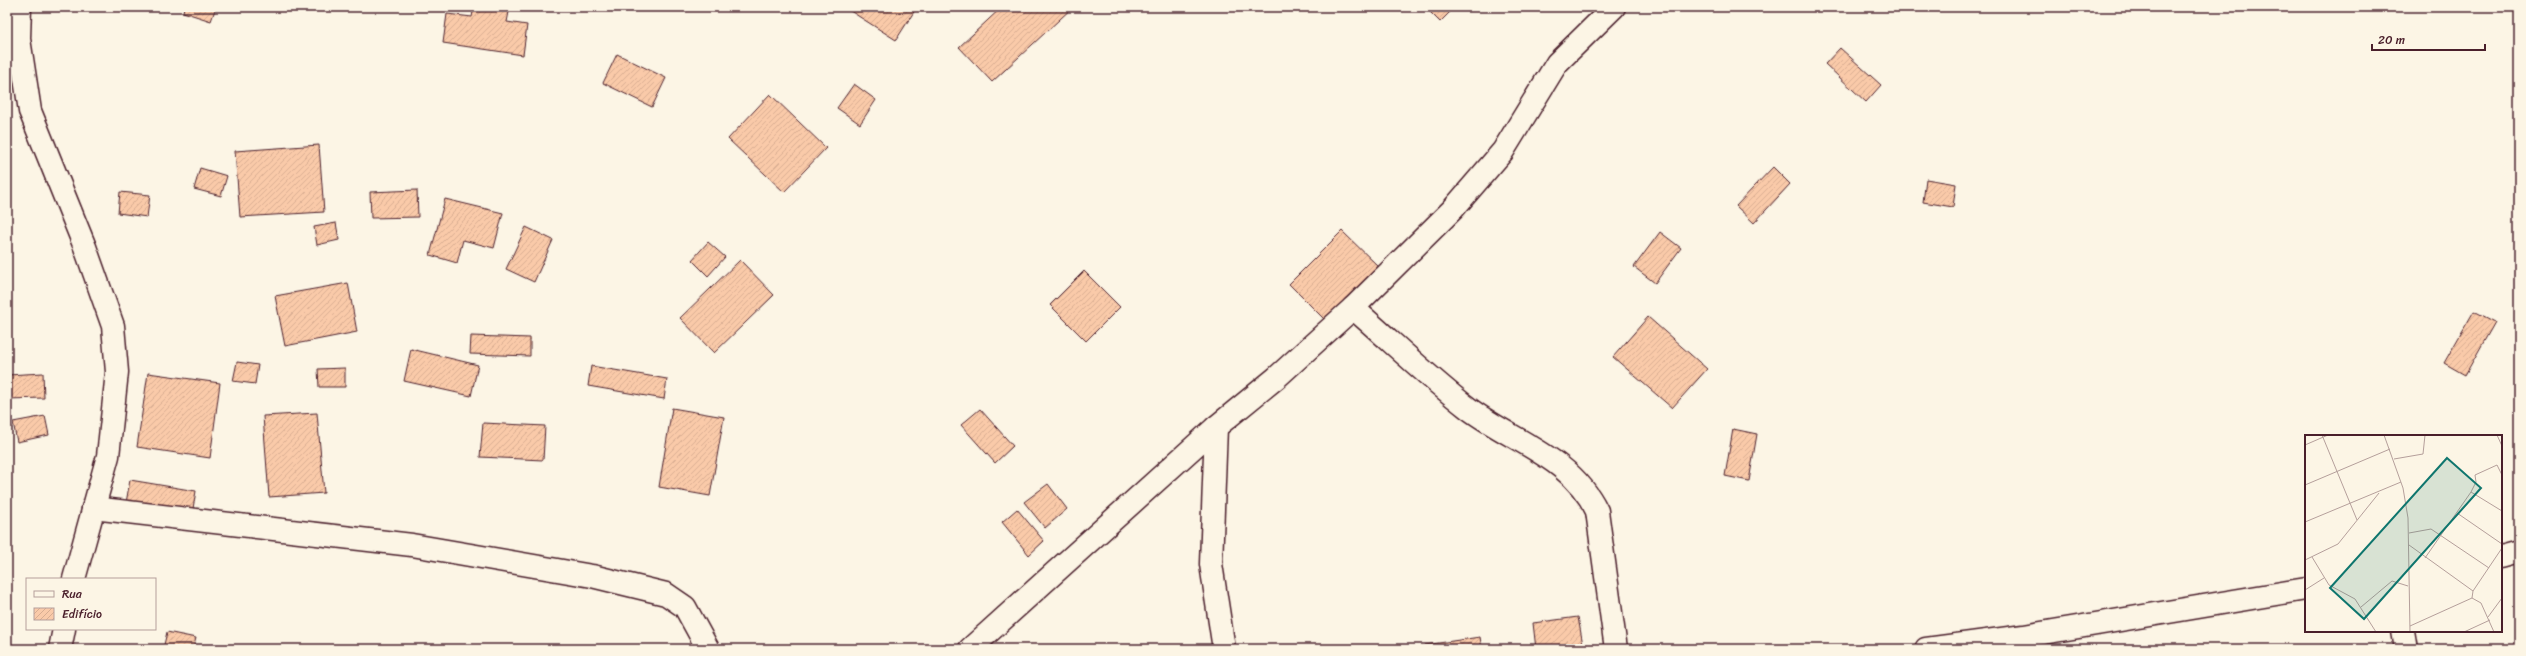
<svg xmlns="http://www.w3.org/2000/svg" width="2526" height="656" viewBox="0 0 2526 656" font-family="Sriracha,sans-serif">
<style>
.building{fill:url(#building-hatch);stroke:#4a1f2b}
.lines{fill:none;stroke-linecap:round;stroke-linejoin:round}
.minor-casing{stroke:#4a1f2b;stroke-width:25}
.minor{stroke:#fcf5e5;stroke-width:22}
.inset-road{fill:none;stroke:#b59f9b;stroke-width:1}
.view{fill:#0f766e;fill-opacity:0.15;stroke:#0f766e;stroke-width:2}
.inset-edge{fill:none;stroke:#4a1f2b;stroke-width:2}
</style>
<defs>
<pattern id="building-hatch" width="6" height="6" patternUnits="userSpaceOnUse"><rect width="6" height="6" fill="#facaa9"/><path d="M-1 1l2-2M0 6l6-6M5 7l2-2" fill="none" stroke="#d8ad92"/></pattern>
</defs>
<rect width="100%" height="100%" fill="#fcf5e5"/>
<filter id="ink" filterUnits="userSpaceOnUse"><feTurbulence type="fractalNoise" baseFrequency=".025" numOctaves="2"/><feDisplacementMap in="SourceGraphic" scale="8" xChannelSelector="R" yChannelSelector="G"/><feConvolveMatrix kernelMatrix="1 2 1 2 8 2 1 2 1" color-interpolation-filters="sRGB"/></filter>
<g filter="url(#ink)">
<g class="building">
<polygon points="184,7 216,7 211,21 183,12"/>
<polygon points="474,7 510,7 507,22 527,25 523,55 443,43 447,14 472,17"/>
<polygon points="844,7 917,7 896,40"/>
<polygon points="1002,7 1073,7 992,82 959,47"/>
<polygon points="1425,7 1455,7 1440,22"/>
<polygon points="1840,48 1881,85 1866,102 1825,64"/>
<polygon points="617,54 666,78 652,107 603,83"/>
<polygon points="854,84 876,100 860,124 837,108"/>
<polygon points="770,94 826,148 784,192 728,139"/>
<polygon points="319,145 324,212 240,217 235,151"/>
<polygon points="1773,167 1790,184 1754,223 1736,206"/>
<polygon points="200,168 227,176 221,196 194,189"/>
<polygon points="1926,179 1956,184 1953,207 1923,202"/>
<polygon points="417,190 418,217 371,218 370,192"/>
<polygon points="120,192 150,195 147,217 118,213"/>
<polygon points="445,199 503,213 494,248 463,240 457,263 430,255"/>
<polygon points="336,223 339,240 317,245 314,227"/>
<polygon points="526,227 553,240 534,282 506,269"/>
<polygon points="1342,231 1379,267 1326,321 1289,284"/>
<polygon points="1660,232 1681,248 1655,283 1634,267"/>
<polygon points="708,242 725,257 708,276 692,260"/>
<polygon points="740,260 774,295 714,353 680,318"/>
<polygon points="1084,271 1120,307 1086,341 1050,305"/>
<polygon points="348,283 357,332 285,346 275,296"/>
<polygon points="2474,311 2495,322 2465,375 2444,363"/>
<polygon points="1648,317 1707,369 1672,408 1613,357"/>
<polygon points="471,336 530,338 530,356 470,354"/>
<polygon points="411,349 478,365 471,396 404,381"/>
<polygon points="237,362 258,365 255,384 233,381"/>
<polygon points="591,366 667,379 664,399 588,386"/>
<polygon points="345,368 345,387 319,387 318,369"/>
<polygon points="43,373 44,398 7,399 7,375"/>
<polygon points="148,373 220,383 210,458 137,447"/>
<polygon points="672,408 724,417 710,496 659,487"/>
<polygon points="980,409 1013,446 995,463 961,425"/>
<polygon points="317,413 324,493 269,497 263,416"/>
<polygon points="45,416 49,435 17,442 13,422"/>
<polygon points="483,423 545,426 543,460 480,457"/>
<polygon points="1733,429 1757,434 1749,481 1725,476"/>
<polygon points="130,480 196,491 192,514 126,503"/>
<polygon points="1048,484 1067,509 1045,528 1024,502"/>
<polygon points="1017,509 1044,541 1029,555 1002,522"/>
<polygon points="1578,617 1583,645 1536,649 1533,623"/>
<polygon points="167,632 196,638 193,649 163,649"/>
<polygon points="1480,637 1482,649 1426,649 1425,645"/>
</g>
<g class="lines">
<defs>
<g id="minor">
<polyline points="20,7 19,39 30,111 85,247 113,326 117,372 108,456 74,579"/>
<path d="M1353 308C1391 341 1428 377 1468 408 1513 442 1571 457 1597 511L1616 649"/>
<polyline points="1216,427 1211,564 1224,649"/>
<polyline points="93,508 412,545 592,576 666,594 685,607 708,649"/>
<polyline points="2501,557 2519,552"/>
<polyline points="2403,631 2406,649"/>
<polyline points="60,649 64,629"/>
<polyline points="970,649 1216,427 1276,378 1353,308 1453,209 1503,151 1557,63 1614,7"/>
<polyline points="1926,649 2024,636 2306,589"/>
</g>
</defs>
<use href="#minor" class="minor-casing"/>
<use href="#minor" class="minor"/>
</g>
</g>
<g transform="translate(2305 435)">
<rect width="197" height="197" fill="#fcf5e5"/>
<path class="inset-road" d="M17 0 52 85M79 0 98 53 103 83 105 197M192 0 197 11M0 10 23 0M89 24 118 19 120 0M0 50 85 14M166 57 197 76M152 78 197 109M0 87 96 47M104 98 126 94 184 133M104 110 168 156 167 163M7 122 24 150 50 164 71 197M120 123 166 57 171 47 170 40 192 30 197 40M0 125 33 109 74 58M0 155 19 143M168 156 197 113M167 163 176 168 189 197M56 172 87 146 103 151M183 182 197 163M105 191 167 163M159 197 185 185"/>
<path class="view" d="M142 23 176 53 59 184 25 153Z"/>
<rect width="197" height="197" class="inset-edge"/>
</g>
<rect width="2526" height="656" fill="none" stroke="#fcf5e5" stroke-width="24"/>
<rect x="12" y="12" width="2502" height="632" fill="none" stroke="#4a1f2b" stroke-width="1.5" filter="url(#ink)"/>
<rect x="26" y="578" width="130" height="52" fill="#fcf5e5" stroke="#b59f9b"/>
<rect x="34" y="591" width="20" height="6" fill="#fcf5e5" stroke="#b59f9b"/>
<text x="62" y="598" font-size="12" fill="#4a1f2b">Rua</text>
<rect x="34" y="608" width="20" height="12" fill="url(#building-hatch)" stroke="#b59f9b"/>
<text x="62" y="618" font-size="12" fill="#4a1f2b">Edifício</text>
<path d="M2372 44v6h113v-6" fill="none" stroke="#4a1f2b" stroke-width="2"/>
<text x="2378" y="44" font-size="12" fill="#4a1f2b" stroke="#fcf5e5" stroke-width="3" paint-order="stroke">20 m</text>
</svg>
